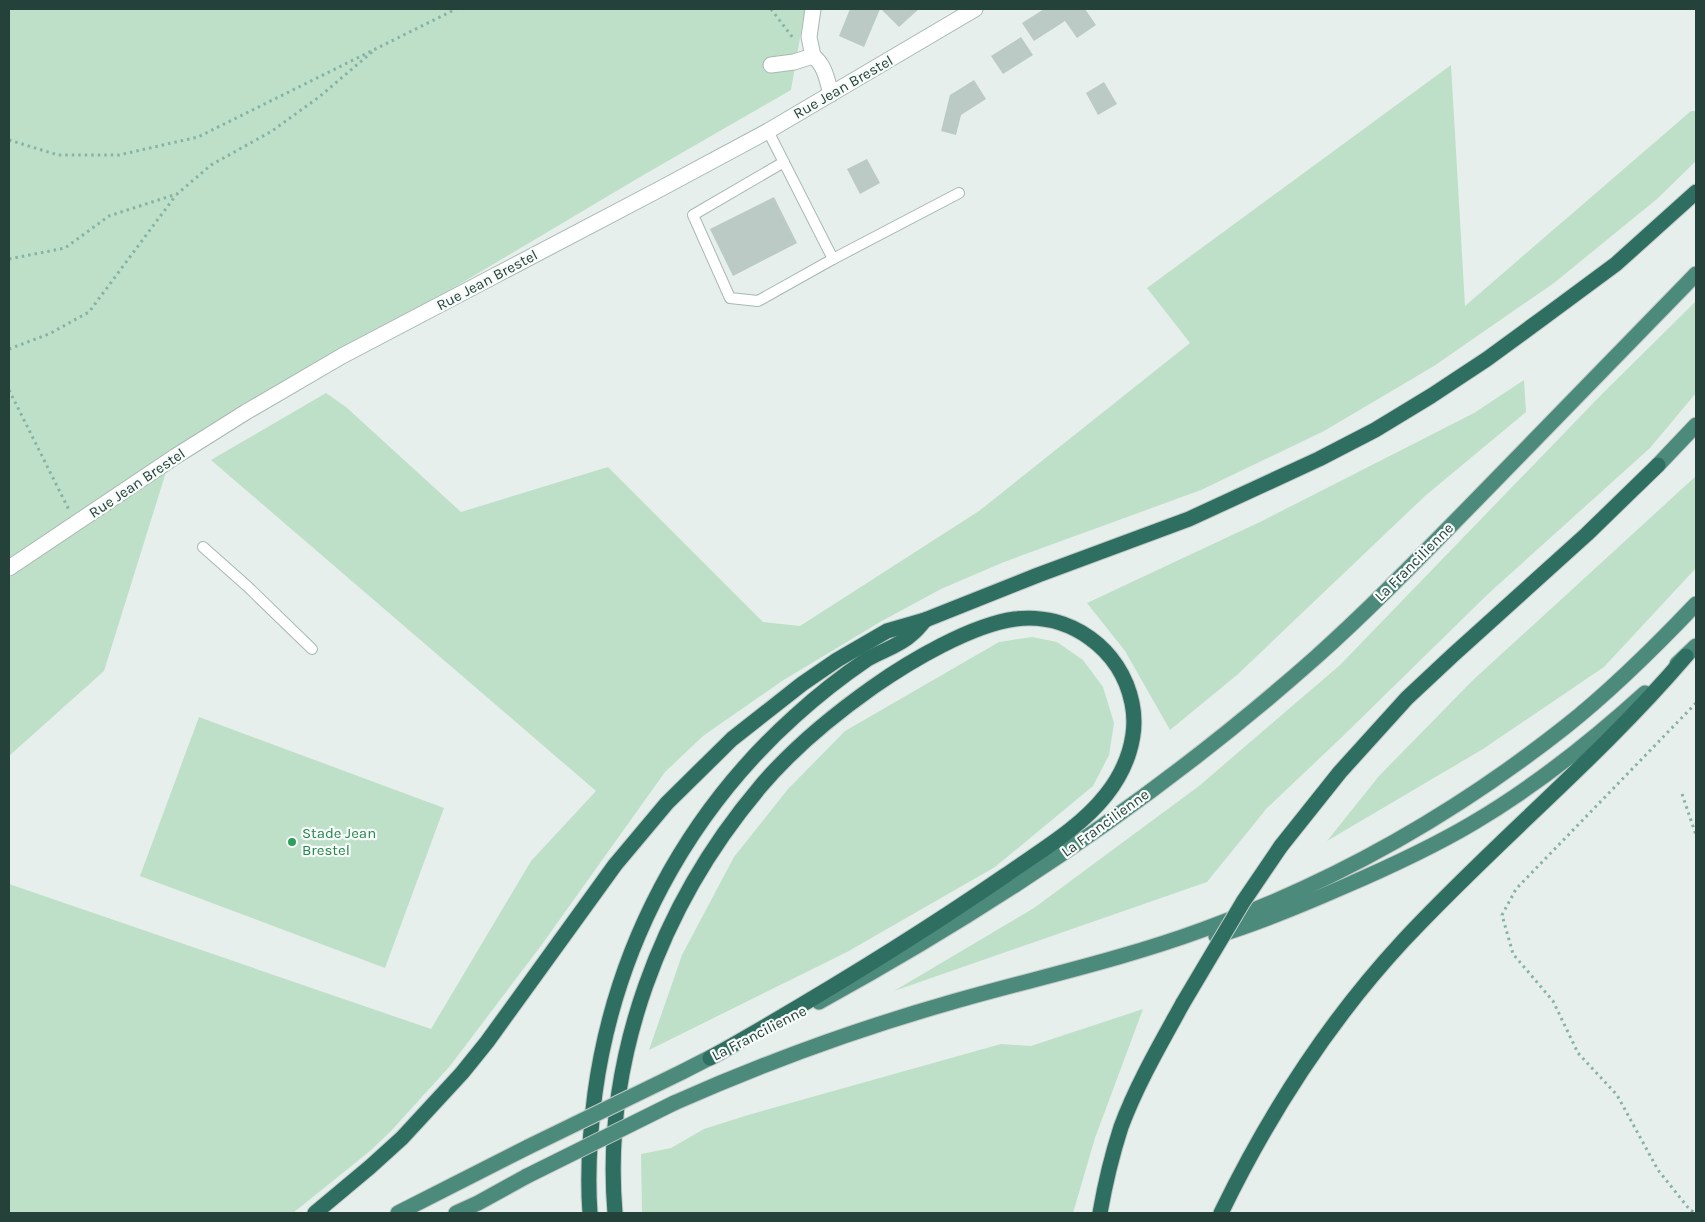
<svg xmlns="http://www.w3.org/2000/svg" width="1705" height="1222" viewBox="0 0 1705 1222" font-family="Karla,sans-serif">
<style>
.green{fill:#bfe0c8}
.building{fill:#bbcac4}
.lines{fill:none;stroke-linecap:round;stroke-linejoin:round}
.service-casing{stroke:#a8b8b2;stroke-width:12}
.minor-casing{stroke:#a8b8b2;stroke-width:17}
.tertiary-casing{stroke:#a8b8b2;stroke-width:17}
.trunk-casing{stroke:#c2cac8;stroke-width:17}
.motorway-casing{stroke:#c2cac8;stroke-width:17}
.path{stroke:#86b3a5;stroke-width:3;stroke-dasharray:2.5 4;stroke-linecap:butt}
.service{stroke:#fff;stroke-width:10}
.minor{stroke:#fff;stroke-width:15}
.tertiary{stroke:#fff;stroke-width:15}
.trunk{stroke:#4c8a7c;stroke-width:15}
.motorway{stroke:#2f6f62;stroke-width:15}
.trunk-bridge-casing{stroke:#c2cac8;stroke-width:17;stroke-linecap:butt}
.motorway-bridge-casing{stroke:#c2cac8;stroke-width:17;stroke-linecap:butt}
.trunk-bridge{stroke:#4c8a7c;stroke-width:15}
.motorway-bridge{stroke:#2f6f62;stroke-width:15}
.leisure-dot{fill:#2e9e5b;stroke:#f7fbf9;stroke-width:2}
.labels{text-anchor:middle;dominant-baseline:central;stroke-width:4.5;stroke-linejoin:round;paint-order:stroke}
.street-label{font-size:15px;fill:#24423a;stroke:#f7fbf9}
.leisure-label{font-size:15px;fill:#27864d;stroke:#f7fbf9;text-anchor:start}
</style>
<rect width="100%" height="100%" fill="#e6efeb"/>
<g class="green">
<polygon points="9,9 805,9 791,90 640,177 171,456 104,671 9,756"/>
<polygon points="1451,65 1465,306 1691,111 1696,111 1696,161 1657,199 1554,283 1434,366 1324,431 1201,490 1004,562 941,589 880,622 782,681 703,736 665,772 540,947 450,1066 391,1131 370,1151 293,1213 9,1213 9,884 431,1029 531,861 596,791 211,460 326,393 346,407 461,512 608,467 763,622 800,626 979,511 1190,343 1147,288"/>
<polygon points="1696,301 1696,393 1650,448 1488,594 1342,737 1267,808 1207,882 894,991 1034,908 1199,786 1340,665 1600,396"/>
<polygon points="1524,380 1526,412 1425,496 1237,675 1170,730 1125,651 1087,603 1262,521 1474,413"/>
<polygon points="1696,476 1696,568 1604,667 1483,749 1327,841 1379,776 1472,681"/>
<polygon points="1032,637 1057,642 1083,660 1103,687 1114,723 1109,755 1093,786 995,867 847,952 649,1050 682,955 734,857 788,789 845,731 999,642"/>
<polygon points="199,717 444,808 385,968 140,876"/>
<polygon points="1143,1009 1095,1138 1073,1213 642,1213 641,1154 671,1148 704,1129 748,1115 1001,1044 1031,1046"/>
</g>
<g class="building">
<polygon points="850,9 880,9 864,47 839,36"/>
<polygon points="881,9 919,9 899,27"/>
<polygon points="1044,9 1085,9 1096,25 1077,38 1065,21 1034,41 1022,23"/>
<polygon points="1021,37 1033,55 1003,74 991,56"/>
<polygon points="974,80 986,99 961,115 956,135 941,131 950,95"/>
<polygon points="1104,82 1117,104 1098,115 1086,93"/>
<polygon points="867,159 880,183 860,194 847,169"/>
<polygon points="774,197 797,243 733,276 710,229"/>
</g>
<g class="lines">
<defs>
<g id="service">
<polyline points="768,131 833,259 758,301 730,298 693,215 784,162"/>
<polyline points="833,259 959,193"/>
<polyline points="203,547 247,586 312,649"/>
</g>
<g id="minor">
<polyline points="813,56 809,37 813,9"/>
<path d="M771 65 794 62 813 56C825 65 827 80 831 94"/>
</g>
<polyline id="tertiary" points="9,568 176,456 246,412 342,356 660,189 768,131 975,9"/>
<g id="trunk">
<polyline points="1658,465 1696,425"/>
<polyline points="1677,664 1696,646"/>
<path d="M1216 936C1259 923 1302 905 1343 887 1387 868 1431 848 1473 823 1534 787 1592 741 1645 693"/>
<path d="M819 1002C996 905 1164 792 1315 658 1371 608 1423 554 1475 501 1549 425 1623 350 1696 274"/>
<polyline points="682,1072 721,1052"/>
<path d="M674 1103C764 1063 857 1029 952 1002 1036 978 1120 960 1202 930 1333 883 1456 813 1565 727 1612 690 1655 647 1696 604"/>
<polyline points="398,1213 528,1147"/>
<polyline points="456,1213 478,1203 527,1176"/>
</g>
<g id="motorway">
<polyline points="1281,846 1340,772 1407,698 1453,655 1587,534 1658,465"/>
<polyline points="315,1213 370,1167 402,1138 462,1073 487,1042 615,865 667,803 732,739 802,684 837,660 887,631 925,620 1038,575 1189,519 1319,459 1375,430 1431,396 1487,359 1543,318 1616,264 1696,192"/>
<path d="M590 1213C587 1173 590 1132 595 1093 615 947 686 814 795 716 817 696 841 677 866 660 880 651 900 646 912 634 917 630 921 625 925 620"/>
<path d="M615 1213C602 1059 661 904 760 787 792 749 832 716 873 687 910 661 971 625 1015 619 1070 612 1121 649 1132 703 1139 736 1126 770 1106 795 1080 828 1040 851 1006 875 910 941 811 1001 710 1058"/>
<path d="M1100 1213C1105 1184 1112 1155 1121 1127 1137 1084 1161 1043 1183 1003"/>
<path d="M1221 1213C1269 1114 1328 1022 1403 941 1494 843 1599 758 1686 656"/>
</g>
</defs>
<use href="#service" class="service-casing"/>
<use href="#minor" class="minor-casing"/>
<use href="#tertiary" class="tertiary-casing"/>
<use href="#trunk" class="trunk-casing"/>
<use href="#motorway" class="motorway-casing"/>
<g class="path">
<polyline points="771,9 793,38"/>
<polyline points="9,140 58,155 119,155 198,137 456,9"/>
<polyline points="9,259 65,248 109,216 177,194 211,165 272,131 319,97 372,52"/>
<polyline points="9,349 49,334 89,312 176,195"/>
<polyline points="9,390 69,510"/>
<polyline points="1696,703 1516,889 1502,915 1513,954 1553,1001 1578,1053 1617,1095 1658,1170 1690,1210 1696,1213"/>
<polyline points="1682,794 1696,835"/>
</g>
<use href="#service" class="service"/>
<use href="#minor" class="minor"/>
<use href="#tertiary" class="tertiary"/>
<use href="#trunk" class="trunk"/>
<use href="#motorway" class="motorway"/>
<defs>
<g id="trunk-bridge">
<polyline points="528,1147 682,1072"/>
<polyline points="527,1176 674,1103"/>
</g>
<polyline id="motorway-bridge" points="1183,1003 1243,902 1281,846"/>
</defs>
<use href="#trunk-bridge" class="trunk-bridge-casing"/>
<use href="#motorway-bridge" class="motorway-bridge-casing"/>
<use href="#trunk-bridge" class="trunk-bridge"/>
<use href="#motorway-bridge" class="motorway-bridge"/>
</g>
<circle class="leisure-dot" cx="292" cy="842" r="5"/>
<g class="labels">
<g class="street-label">
<text transform="translate(843 87) rotate(-30)">Rue Jean Brestel</text>
<text transform="translate(487 280) rotate(-28)">Rue Jean Brestel</text>
<text transform="translate(137 483) rotate(-34)">Rue Jean Brestel</text>
<text transform="translate(1414 562) rotate(-45)">La Francilienne</text>
<text transform="translate(1105 823) rotate(-36)">La Francilienne</text>
<text transform="translate(759 1033) rotate(-27)">La Francilienne</text>
</g>
<g class="leisure-label">
<text x="302" y="833">Stade Jean<tspan x="302" dy="17">Brestel</tspan></text>
</g>
</g>
<rect width="1705" height="1222" fill="none" stroke="#24423a" stroke-width="20"/>
</svg>
